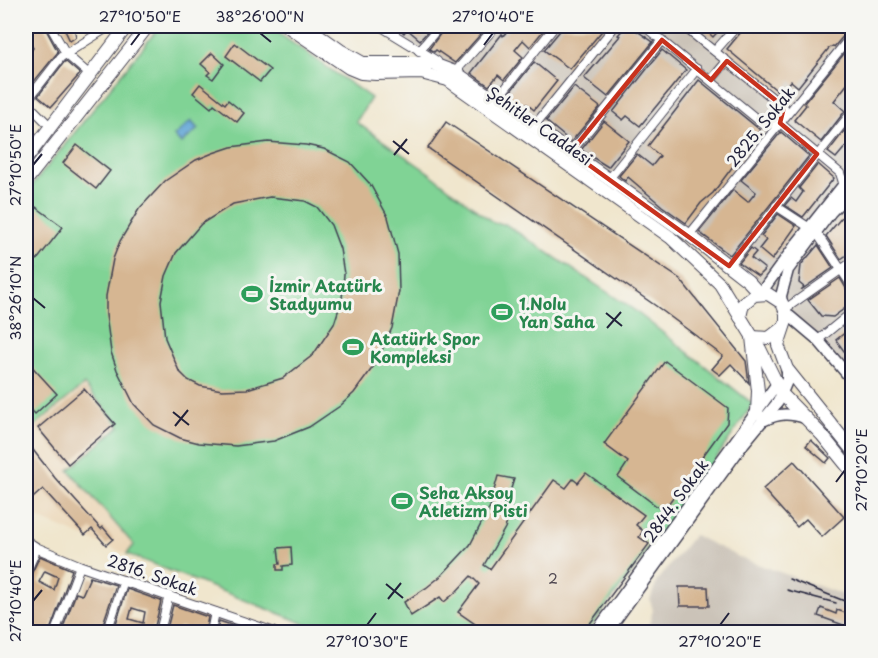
<svg xmlns="http://www.w3.org/2000/svg" width="878" height="658" viewBox="0 0 878 658" font-family="'Playpen Sans',sans-serif">
<style>
.built{fill:#ecd8ba}
.industrial{fill:#cbc3b8}
.green{fill:#80d395;stroke:#517a68;stroke-width:1.5}
.water{fill:#61a5d6;stroke:#426488;stroke-width:1.5}
.building{fill:#d6b692;fill-rule:evenodd}
.lines{fill:none;stroke-linecap:round;stroke-linejoin:round}
.minor-casing{stroke:#413f51;stroke-width:10}
.tertiary-casing{stroke:#413f51;stroke-width:11}
.secondary-casing{stroke:#413f51;stroke-width:13}
.primary-casing{stroke:#413f51;stroke-width:14}
.minor{stroke:#fff;stroke-width:8}
.tertiary{stroke:#fff;stroke-width:9}
.secondary{stroke:#fff;stroke-width:10}
.primary{stroke:#fff;stroke-width:12}
.tram{stroke:#22223b;stroke-width:1.5}
.marked{fill:none;stroke:#c8321e;stroke-width:4.5;stroke-linejoin:round}
.ticks{fill:none;stroke:#22223b;stroke-width:2}
.labels{text-anchor:middle;dominant-baseline:central;stroke-width:6;stroke-linejoin:round;paint-order:stroke}
.number-label{font-size:14px;fill:#4f4751}
.street-label{font-size:16px;fill:#22223b;stroke:#f6f6f2}
.leisure-label{font-size:16px;font-weight:bold;fill:#27864d;stroke:#f6f6f2;text-anchor:start}
.neatline{fill:none;stroke:#22223b;stroke-width:2}
.ticks-label{font-size:15px;text-anchor:middle;fill:#22223b}
</style>
<rect width="100%" height="100%" fill="#f6f6f2"/>
<filter id="ink" filterUnits="userSpaceOnUse"><feTurbulence type="fractalNoise" baseFrequency=".0167" numOctaves="2"/><feDisplacementMap in="SourceGraphic" scale="12" xChannelSelector="R" yChannelSelector="G"/><feConvolveMatrix kernelMatrix="1 2 1 2 8 2 1 2 1" color-interpolation-filters="sRGB"/></filter>
<filter id="wash" filterUnits="userSpaceOnUse"><feTurbulence type="fractalNoise" baseFrequency=".008" numOctaves="4" result="noise"/><feDisplacementMap in="SourceGraphic" scale="24" xChannelSelector="R" yChannelSelector="G"/><feGaussianBlur stdDeviation="1.35" result="paint"/><feColorMatrix in="noise" values="0 0 0 0 0 0 0 0 0 0 0 0 0 0 0 0 0 1.4 0 .05"/><feComposite in="paint" operator="in"/></filter>
<g filter="url(#wash)">
<rect width="100%" height="100%" fill="#f0e6cd"/>
<polygon class="built" points="83,385 118,425 68,470 133,545 126,554 26,513 26,422 32,429"/>
<g class="industrial">
<polygon points="379,26 852,26 852,374 760,282"/>
<polygon points="694,535 743,559 852,598 852,632 626,632 629,625 647,631 653,610 650,600 657,581"/>
</g>
<polygon class="green" points="160,26 268,26 371,98 356,122 428,172 494,223 505,224 634,310 753,404 709,469 587,632 326,632 127,554 134,545 69,470 120,426 84,385 32,428 26,421 26,193"/>
<polygon class="water" points="191,121 198,129 181,144 174,136"/>
<g id="blocks">
<g class="building">
<polygon points="26,26 44,26 58,52 32,84 31,83 26,90 26,58 33,48 26,37"/>
<polygon points="63,26 74,26 76,37 70,41"/>
<polygon points="395,26 433,26 420,40 407,29 404,33"/>
<polygon points="446,26 488,26 455,63 436,50 434,52 429,49"/>
<polygon points="512,26 547,26 530,47 523,40 515,50 523,57 504,80 498,75 489,86 471,73 502,34 503,36"/>
<polygon points="564,26 606,26 570,69 544,50"/>
<polygon points="626,26 630,26 653,42 608,97 584,78 620,36 618,35"/>
<polygon points="701,26 723,26 713,37"/>
<polygon points="746,26 848,26 842,32 845,34 834,47 833,46 829,48 798,87 791,81 781,94 727,49"/>
<polygon points="235,43 270,70 260,82 226,56"/>
<polygon points="852,44 852,78 834,101 845,111 821,142 794,120 806,105 804,103"/>
<polygon points="662,50 686,70 640,126 627,116 623,120 613,112"/>
<polygon points="212,53 224,64 213,79 207,75 210,72 201,64"/>
<polygon points="65,61 80,74 51,107 38,96"/>
<polygon points="534,62 557,81 534,110 527,104 523,109 506,97"/>
<polygon points="699,80 760,130 713,193 701,203 686,223 662,206 628,177 625,181 619,176 637,154 652,166 660,156 648,146"/>
<polygon points="200,84 225,104 228,100 244,113 237,122 214,104 211,108 193,93"/>
<polygon points="574,87 600,107 571,142 546,121"/>
<polygon points="604,121 629,141 608,167 581,150"/>
<polygon points="852,121 852,139 836,158 828,152"/>
<polygon points="446,122 680,279 746,361 749,383 731,364 720,375 712,369 723,356 656,306 428,148"/>
<polygon points="781,132 809,156 730,255 699,232 733,190 748,202 756,192 741,180"/>
<path d="M268 142 306 145 324 149 350 162 370 184 388 217 398 254 399 291 392 328 376 363 354 393 340 406 309 427 274 441 236 446 199 443 180 438 154 425 134 404 117 370 111 352 106 315V296L113 259 120 241 139 209 165 181 196 160 213 153 231 147ZM270 197 305 201 317 207 331 225 340 249 344 274 342 299 334 324 313 355 283 378 247 389 222 390 200 386 188 380 179 371 165 338 161 301 166 276 176 253 201 224 233 204Z"/>
<polygon points="77,145 110,171 96,189 63,163"/>
<polygon points="818,164 834,178 803,217 785,205 791,198 796,202 803,192 799,188"/>
<polygon points="36,207 63,227 37,260 26,251 26,221"/>
<polygon points="778,214 796,226 772,260 759,249 766,240 761,236"/>
<polygon points="842,217 851,218 852,220 852,251 841,259 826,236"/>
<polygon points="818,245 833,268 801,290 804,287 799,283 801,265"/>
<polygon points="751,248 756,252 751,258 765,269 758,276 739,263"/>
<polygon points="840,278 847,290 852,292 852,303 833,317 821,316 808,300"/>
<polygon points="852,327 852,362 836,340"/>
<polygon points="26,360 57,394 35,414 26,404"/>
<polygon points="665,361 728,408 727,423 663,511 618,477 628,462 604,444"/>
<polygon points="84,389 115,424 68,464 38,428"/>
<polygon points="811,440 830,458 826,463 806,446"/>
<polygon points="26,441 55,478 101,529 103,527 113,539 106,545 92,529 85,535 43,489 26,504"/>
<polygon points="794,461 844,517 822,537 806,519 797,527 763,489"/>
<polygon points="586,473 644,515 636,525 643,531 639,537 649,544 583,633 469,633 475,624 458,612 479,584 471,576 456,592 444,602 440,597 411,616 404,602 426,588 441,576 470,545 493,501 491,501 498,476 514,479 504,511 510,514 505,528 484,565 490,569 554,480 566,488 573,479 578,483"/>
<polygon points="291,547 292,565 283,566 283,570 277,570 277,564 280,564 278,548"/>
<path d="M40 556 72 570 49 633H26V585ZM45 571 58 577 54 590 39 582Z"/>
<polygon points="90,577 116,585 100,633 61,633 76,593 82,595"/>
<polygon points="679,587 708,587 709,606 680,606"/>
<path d="M127 589 161 601 155 626H153L151 633H113ZM132 608 145 612 143 623 129 619Z"/>
<polygon points="173,605 208,617 205,633 179,627 177,633 166,633"/>
<polygon points="821,608 836,614 837,610 852,615 849,627 818,616"/>
<polygon points="219,621 246,630 246,633 217,633"/>
</g>
</g>
</g>
<g filter="url(#ink)">
<use href="#blocks" fill-opacity="0" stroke="#413f51" stroke-width="1.5"/>
<g class="lines">
<defs>
<g id="minor">
<polyline points="50,26 67,55 90,75"/>
<polyline points="380,26 437,61"/>
<polyline points="644,26 763,124 780,123 840,173 847,195 852,203"/>
<polyline points="683,26 784,107 781,122"/>
<polyline points="419,51 440,26"/>
<polyline points="715,51 737,26"/>
<polyline points="453,70 455,72 496,26"/>
<polyline points="711,80 727,61"/>
<polyline points="497,99 555,26"/>
<polyline points="26,102 61,57 110,26"/>
<polyline points="26,102 50,126"/>
<polyline points="534,126 615,26"/>
<polyline points="571,152 662,40"/>
<polyline points="609,179 697,69"/>
<polyline points="776,206 816,232 852,286"/>
<polyline points="689,235 852,35"/>
<polyline points="729,266 852,112"/>
<polyline points="785,309 852,262"/>
<polyline points="818,340 852,312"/>
<polyline points="26,573 37,548"/>
<polyline points="55,632 80,566"/>
<polyline points="107,632 124,580"/>
<polyline points="160,632 169,595"/>
<polyline points="211,632 215,612"/>
</g>
<polyline id="tertiary" points="26,541 37,548 80,566 273,632"/>
<g id="secondary">
<polyline points="760,294 797,243 844,184 852,177"/>
<polyline points="782,303 781,296 788,270 831,212 852,190"/>
<polyline points="786,313 818,340 852,380"/>
<path d="M765 420C779 413 790 413 805 418"/>
<polyline points="596,632 776,385"/>
<polyline points="607,632 744,443 778,402 787,381 787,369"/>
</g>
<g id="primary">
<polyline points="287,26 349,68 361,73 376,74 421,73 448,80 670,237 720,284 760,349 782,394 822,435 852,472"/>
<polyline points="306,26 340,50 363,63 431,63 455,72 689,235 748,281 760,294"/>
<polyline points="26,159 127,26"/>
<polyline points="26,181 148,26"/>
<polyline points="740,317 743,304 754,295 768,294 782,303 786,313 786,321 778,345 787,369 852,450"/>
<polyline points="757,413 758,391 752,337 769,338 782,328"/>
</g>
</defs>
<use href="#minor" class="minor-casing"/>
<use href="#tertiary" class="tertiary-casing"/>
<use href="#secondary" class="secondary-casing"/>
<use href="#primary" class="primary-casing"/>
<use href="#minor" class="minor"/>
<use href="#tertiary" class="tertiary"/>
<use href="#secondary" class="secondary"/>
<use href="#primary" class="primary"/>
<g class="tram">
<polyline points="789,579 852,604"/>
<polyline points="787,590 836,603"/>
</g>
</g>
</g>
<path class="marked" d="M662 40 711 80 727 61 784 107 780 123 817 154 729 266 571 152Z"/>
<path class="ticks" d="M260 33 271 42M131 45 140 33M484 45 493 33M393 141 409 154M394 155 407 139M33 165 42 154M33 298 45 308M606 313 622 326M607 328 621 312M173 412 189 425M175 426 188 410M836 482 845 470M386 584 403 598M388 599 401 583M33 601 42 590M367 625 376 613M720 625 729 613"/>
<defs>
<symbol id="stadium-bare" viewBox="-9 -9 18 18"><path d="M0-5a6.5 5 0 1 0 0 10a6.5 5 0 1 0 0-10ZM-3.5-1.8h7v3.6h-7Z" fill="#2e9e5b" stroke="#f6f6f2" stroke-width="2.5" paint-order="stroke"/></symbol>
</defs>
<g fill-rule="evenodd">
<use href="#stadium-bare" x="237" y="279" width="30" height="30"/>
<use href="#stadium-bare" x="487" y="297" width="30" height="30"/>
<use href="#stadium-bare" x="338" y="332" width="30" height="30"/>
<use href="#stadium-bare" x="387" y="486" width="30" height="30"/>
</g>
<g class="labels">
<g class="number-label">
<text x="553" y="578">2</text>
</g>
<g class="street-label">
<text transform="translate(540 125) rotate(35)">Şehitler Caddesi</text>
<text transform="translate(760 126) rotate(-51)">2825. Sokak</text>
<text transform="translate(675 500) rotate(-54)">2844. Sokak</text>
<text transform="translate(153 574) rotate(19)">2816. Sokak</text>
</g>
<g class="leisure-label">
<text x="269" y="285">İzmir Atatürk<tspan x="269" dy="18">Stadyumu</tspan></text>
<text x="519" y="303">1.Nolu<tspan x="519" dy="18">Yan Saha</tspan></text>
<text x="370" y="338">Atatürk Spor<tspan x="370" dy="18">Kompleksi</tspan></text>
<text x="419" y="492">Seha Aksoy<tspan x="419" dy="18">Atletizm Pisti</tspan></text>
</g>
</g>
<rect width="878" height="658" fill="none" stroke="#f6f6f2" stroke-width="66"/>
<rect x="33" y="33" width="812" height="592" class="neatline"/>
<g class="ticks-label">
<text x="140" y="22">27°10'50"E</text>
<text x="260" y="22">38°26'00"N</text>
<text x="493" y="22">27°10'40"E</text>
<text transform="translate(16 165) rotate(-90)" y="5">27°10'50"E</text>
<text transform="translate(16 298) rotate(-90)" y="5">38°26'10"N</text>
<text transform="translate(862 470) rotate(-90)" y="5">27°10'20"E</text>
<text transform="translate(16 601) rotate(-90)" y="5">27°10'40"E</text>
<text x="367" y="647">27°10'30"E</text>
<text x="720" y="647">27°10'20"E</text>
</g>
</svg>
